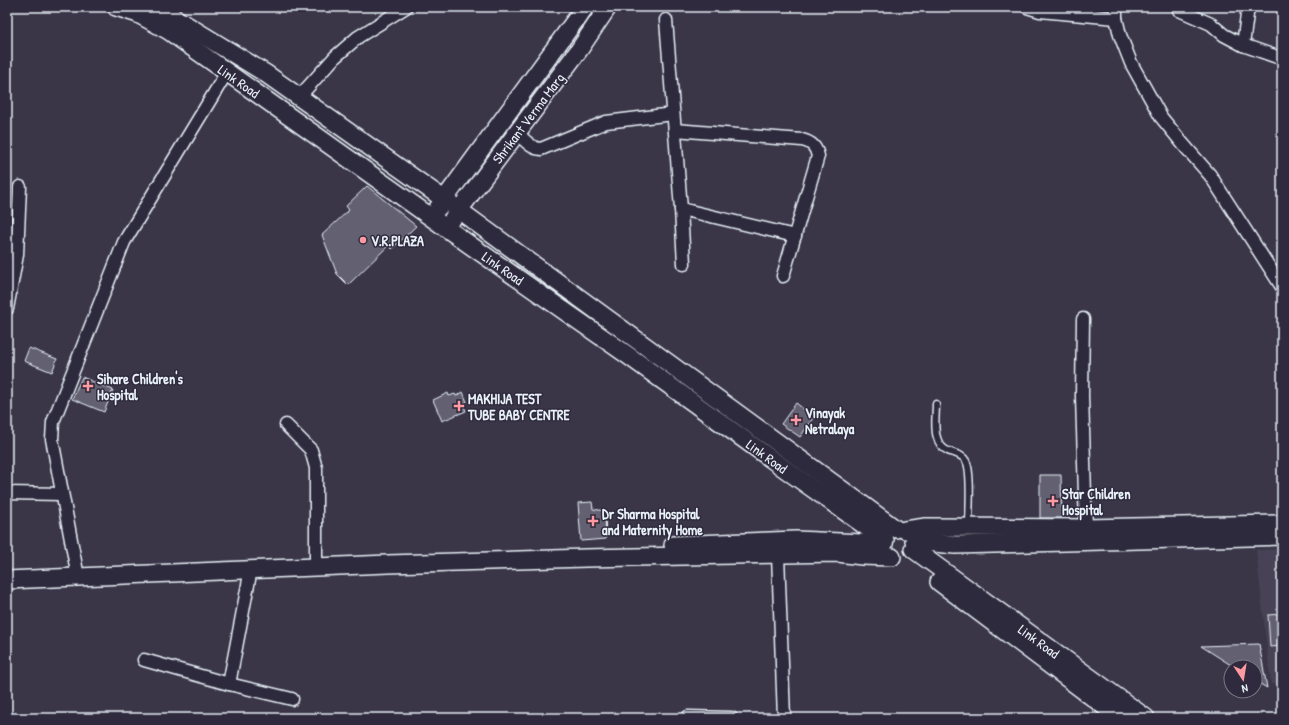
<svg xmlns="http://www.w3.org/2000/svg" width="1289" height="725" viewBox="0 0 1289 725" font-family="'Patrick Hand',sans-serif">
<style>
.built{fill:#464354}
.building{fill:#636171;stroke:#e8f1f8}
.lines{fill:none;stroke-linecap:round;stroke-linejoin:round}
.lane-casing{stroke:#e8f1f8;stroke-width:9}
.street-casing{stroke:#e8f1f8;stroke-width:15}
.secondary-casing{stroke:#e8f1f8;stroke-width:20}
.lane{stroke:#2f2a3d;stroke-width:6}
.street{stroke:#2f2a3d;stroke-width:12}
.secondary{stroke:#2f2a3d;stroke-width:17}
.poi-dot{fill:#ff9aa2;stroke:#2f2a3d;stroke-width:1.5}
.labels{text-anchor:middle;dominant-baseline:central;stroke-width:3;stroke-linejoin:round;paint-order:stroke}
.street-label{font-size:14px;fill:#e8f1f8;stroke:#2f2a3d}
.poi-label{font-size:14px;font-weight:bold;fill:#e8f1f8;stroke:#2f2a3d;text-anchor:start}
</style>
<rect width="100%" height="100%" fill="#3a3648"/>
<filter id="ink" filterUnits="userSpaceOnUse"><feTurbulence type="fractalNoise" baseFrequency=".025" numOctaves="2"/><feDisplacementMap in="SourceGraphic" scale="8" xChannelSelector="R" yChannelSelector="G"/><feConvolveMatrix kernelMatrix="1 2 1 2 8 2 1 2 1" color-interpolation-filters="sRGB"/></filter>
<g filter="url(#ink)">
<polygon class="built" points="1282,549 1282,684 1271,684 1256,550"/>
<g class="building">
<polygon points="367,186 416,226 392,249 389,245 348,285 337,274 322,235 349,210 346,206"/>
<polygon points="29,348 57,359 52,372 24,361"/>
<polygon points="82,377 113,390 104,412 72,399"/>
<polygon points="463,392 467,402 463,404 466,411 442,421 433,400 448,393 449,396 455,394 456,396"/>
<polygon points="796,403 814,417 800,437 781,424"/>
<polygon points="1040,475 1061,475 1062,518 1040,518"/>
<polygon points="592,502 593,509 605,511 606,539 581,541 578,503"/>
<polygon points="1282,614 1282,646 1270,647 1268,615"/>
<polygon points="1259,644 1267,688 1255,681 1255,667 1234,667 1201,646"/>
</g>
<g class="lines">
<defs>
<path id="lane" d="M936 404C936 420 931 443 948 451 955 454 962 454 966 461 972 470 969 513 969 525"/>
<g id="street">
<polyline points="1027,7 1040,11 1116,18"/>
<polyline points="1116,7 1116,18 1120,35 1131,63 1161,117 1183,144 1210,175 1282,287"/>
<polyline points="1248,7 1243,45 1280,58"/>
<polyline points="1179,10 1211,24 1224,35 1243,45"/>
<polyline points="666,20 681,209 684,264"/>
<polyline points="299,97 335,57 358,37 406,7"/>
<path d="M675 130 802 140C811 142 816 146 818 156L783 276"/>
<path d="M517 133C524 139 531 149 541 149L606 122 673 114"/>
<polyline points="681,209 795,236"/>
<polyline points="7,309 17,255 20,187"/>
<polyline points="1083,319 1082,396 1086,528"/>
<polyline points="286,425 311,450 316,468 316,558"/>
<polyline points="7,493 61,494"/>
<polyline points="778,555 784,718"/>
<polyline points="78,577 52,439 53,422 124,242 227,72"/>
<polyline points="144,660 229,684 292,699"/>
<polyline points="229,684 251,569"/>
<polyline points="688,717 731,718"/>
</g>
<g id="secondary">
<polyline points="116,7 138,14 169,31 470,245 626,354 792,474 885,540"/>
<polyline points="157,7 265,73 445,200 896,529"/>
<polyline points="438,208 585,7"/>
<polyline points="453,218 579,50 608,7"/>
<polyline points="905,530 926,527 1086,528 1282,524"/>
<polyline points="914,541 955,545 1282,536"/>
<polyline points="673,545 796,540 884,544"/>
<polyline points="913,549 1146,718"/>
<polyline points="7,580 388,564 586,558 838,553 862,556 892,557"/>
<polyline points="939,582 1120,718"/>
</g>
</defs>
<use href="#lane" class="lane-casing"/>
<use href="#street" class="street-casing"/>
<use href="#secondary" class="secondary-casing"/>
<use href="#lane" class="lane"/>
<use href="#street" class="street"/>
<use href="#secondary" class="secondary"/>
</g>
</g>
<g class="poi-dot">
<circle cx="363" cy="240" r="4"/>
<path d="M86 380h4v4h4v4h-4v4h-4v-4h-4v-4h4z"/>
<path d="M457 400h4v4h4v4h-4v4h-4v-4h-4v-4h4z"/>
<path d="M794 414h4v4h4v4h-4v4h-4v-4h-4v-4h4z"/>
<path d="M1051 495h4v4h4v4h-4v4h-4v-4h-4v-4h4z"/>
<path d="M591 515h4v4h4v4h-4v4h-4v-4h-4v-4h4z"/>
</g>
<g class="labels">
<g class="street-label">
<text transform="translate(239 81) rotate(35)">Link Road</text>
<text transform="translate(528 118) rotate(-53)">Shrikant Verma Marg</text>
<text transform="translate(503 268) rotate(35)">Link Road</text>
<text transform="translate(767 456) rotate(36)">Link Road</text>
<text transform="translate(1039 641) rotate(36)">Link Road</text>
</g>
<g class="poi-label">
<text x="371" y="240">V.R.PLAZA</text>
<text x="97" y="378">Sihare Children's<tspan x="97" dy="16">Hospital</tspan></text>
<text x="468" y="398">MAKHIJA TEST<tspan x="468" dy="16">TUBE BABY CENTRE</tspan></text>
<text x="805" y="412">Vinayak<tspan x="805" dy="16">Netralaya</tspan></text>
<text x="1062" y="493">Star Children<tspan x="1062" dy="16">Hospital</tspan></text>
<text x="602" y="513">Dr Sharma Hospital<tspan x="602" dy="16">and Maternity Home</tspan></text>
</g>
</g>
<rect width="1289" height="725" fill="none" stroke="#2f2a3d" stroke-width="24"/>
<rect x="12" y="12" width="1265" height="701" fill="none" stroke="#e8f1f8" stroke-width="1.5" filter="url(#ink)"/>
<g transform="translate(1243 679) rotate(168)"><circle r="19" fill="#2f2a3d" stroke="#797a88"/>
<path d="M0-3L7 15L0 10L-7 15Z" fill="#ff9aa2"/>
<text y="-6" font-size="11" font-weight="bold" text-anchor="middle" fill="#e8f1f8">N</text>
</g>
</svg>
